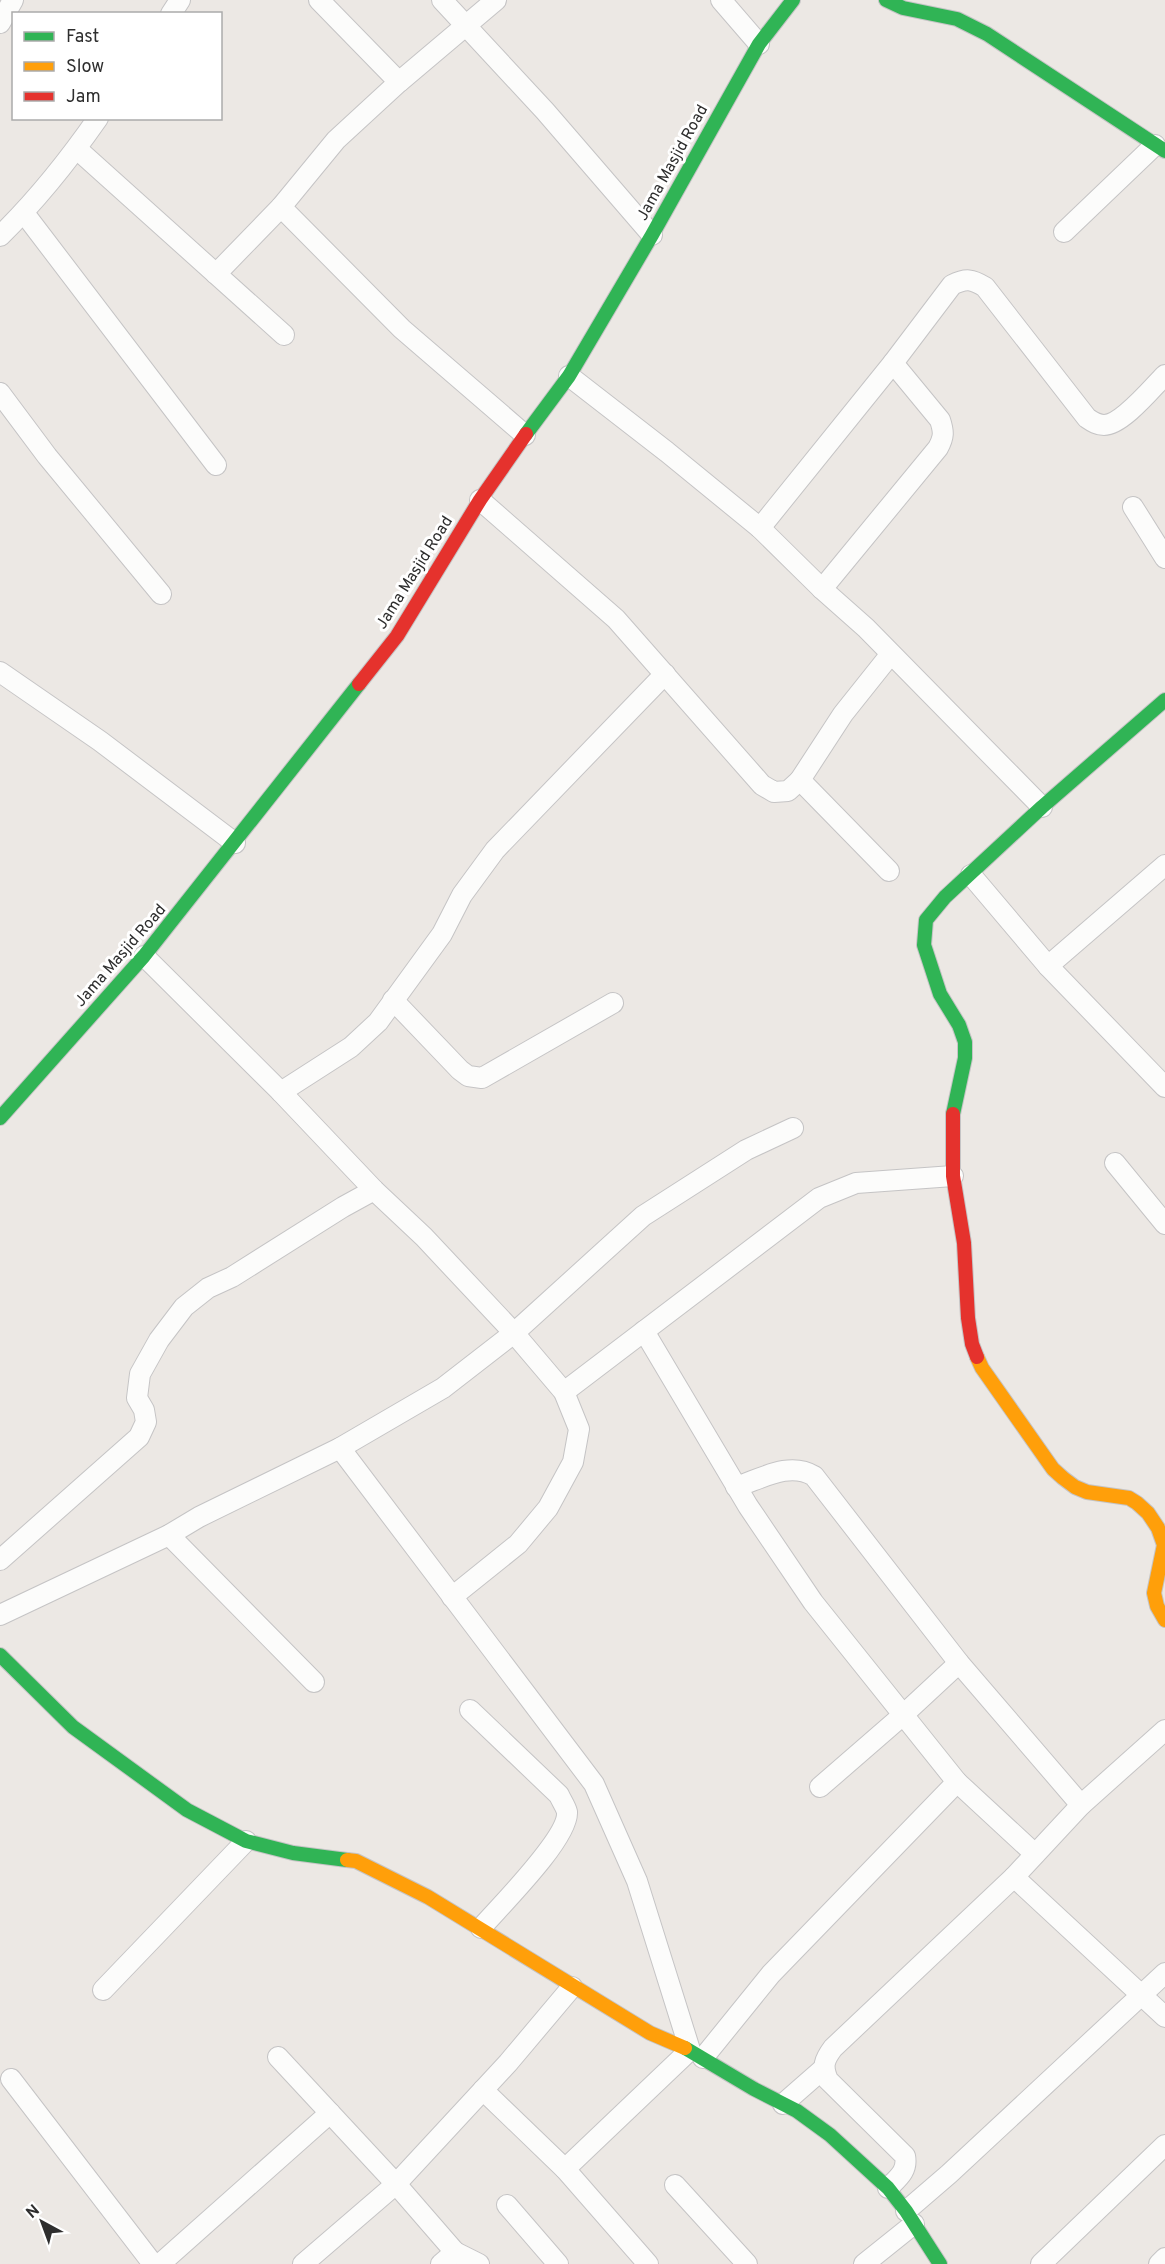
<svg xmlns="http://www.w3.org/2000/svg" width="1165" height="2264" viewBox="0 0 1165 2264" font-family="Overpass,sans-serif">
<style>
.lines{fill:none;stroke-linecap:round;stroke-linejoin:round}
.street-casing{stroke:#c5c4c5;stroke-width:22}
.fast-casing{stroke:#c5c4c5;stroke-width:16}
.slow-casing{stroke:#c5c4c5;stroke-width:16}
.jam-casing{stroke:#c5c4c5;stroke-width:16}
.street{stroke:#fcfcfb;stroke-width:20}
.fast{stroke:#30b455;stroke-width:14}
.slow{stroke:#ff9f0a;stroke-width:14}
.jam{stroke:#e5322d;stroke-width:14}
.labels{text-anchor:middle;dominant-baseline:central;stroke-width:6;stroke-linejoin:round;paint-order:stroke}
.street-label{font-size:16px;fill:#2e2e2e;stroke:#fff}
</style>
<rect width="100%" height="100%" fill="#ece8e4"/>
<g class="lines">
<defs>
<g id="street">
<polyline points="319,0 399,82"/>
<polyline points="442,0 545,111 652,235"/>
<polyline points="721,0 759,44"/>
<polyline points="171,14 180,0"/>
<polyline points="0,23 13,0"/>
<polyline points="77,149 284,335"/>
<polyline points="281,207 402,329 525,435"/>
<polyline points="24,213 216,465"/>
<polyline points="1064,232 1155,145"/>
<path d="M0 236C37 200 68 161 98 118"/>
<polyline points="216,274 281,207 336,140 399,82 496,0"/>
<polyline points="569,376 667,452 760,528 822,589 866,628 1042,807"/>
<polyline points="0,393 47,456 161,594"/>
<polyline points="480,500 616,619 762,785 774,792 788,791 800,780"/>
<polyline points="1133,507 1165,558"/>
<path d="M760 528 893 363 952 285C966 278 972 279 985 287L1087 418C1093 422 1097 425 1104 425 1122 425 1152 388 1165 375"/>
<path d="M822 589 938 448C944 437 944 432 940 420L893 363"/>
<polyline points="0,672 100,741 235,843"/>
<polyline points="889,871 800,780 843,714 890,655"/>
<polyline points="971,875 1048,966 1165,1087"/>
<polyline points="144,956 281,1092 374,1190 424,1237 514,1333 564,1392 579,1429 573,1462 548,1508 518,1544 452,1597"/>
<polyline points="1048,966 1165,865"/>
<polyline points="393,1000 460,1070 468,1076 482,1078 613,1003"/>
<polyline points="281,1092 351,1047 378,1022 442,934 462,895 495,850 665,674"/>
<polyline points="1115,1163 1165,1224"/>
<polyline points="644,1331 748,1506 813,1602 957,1782 1035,1854"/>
<polyline points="564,1392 819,1198 856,1183 953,1176"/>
<polyline points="340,1448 594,1784 637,1881 690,2050 565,2169"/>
<path d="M736 1487C761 1479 789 1461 814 1476L959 1663 1081 1805"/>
<polyline points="169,1535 314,1682"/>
<polyline points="0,1560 139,1437 146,1422 144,1410 137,1398 140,1374 159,1340 184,1307 208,1288 232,1277 343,1207 374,1190"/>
<polyline points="0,1615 169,1535 199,1517 340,1448 443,1388 514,1333 643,1216 746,1150 793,1128"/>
<path d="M470 1710 559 1795C561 1800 566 1807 567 1812 569 1838 499 1907 481 1928"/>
<polyline points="820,1787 903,1715 959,1663"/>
<polyline points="1014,1877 1165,2017"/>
<polyline points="103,1990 246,1841"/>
<polyline points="278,2057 396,2184 455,2252 441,2264"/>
<polyline points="703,2058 771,1974 957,1782"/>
<polyline points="11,2079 153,2264"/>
<polyline points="483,2090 565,2169 648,2264"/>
<polyline points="783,2104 823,2069"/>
<polyline points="675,2185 747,2264"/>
<path d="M888 2188C898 2178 908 2171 905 2156L828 2080C822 2066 824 2060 833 2048L1014 1877 1081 1805 1165 1730"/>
<polyline points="507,2205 558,2264"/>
<polyline points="906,2211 949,2174 1165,1973"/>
<polyline points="455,2252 479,2264"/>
<polyline points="160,2264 330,2113"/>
<polyline points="303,2264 396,2184 508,2063 572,1987"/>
<polyline points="864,2264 914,2224"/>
<polyline points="1041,2264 1165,2145"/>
<polyline points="1159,2264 1165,2258"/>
</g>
<g id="fast">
<polyline points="886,0 903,8 957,19 987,34 1165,151"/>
<polyline points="526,434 569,376 652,235 759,44 793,0"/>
<polyline points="953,1114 965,1058 965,1042 959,1025 940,994 924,945 926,920 945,897 1042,807 1165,700"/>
<polyline points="0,1118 144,956 359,684"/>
<polyline points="0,1655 73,1727 187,1810 246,1841 293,1853 347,1860"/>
<polyline points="685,2048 754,2089 797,2111 830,2135 888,2188 906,2211 940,2264"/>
</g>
<g id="slow">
<polyline points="977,1357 982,1368 1053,1469 1063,1478 1075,1487 1087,1492 1129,1498 1137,1503 1148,1513 1158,1528 1164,1545 1154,1593 1157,1606 1165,1620"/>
<polyline points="347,1860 356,1861 428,1897 650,2033 685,2048"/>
</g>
<g id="jam">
<polyline points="359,684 397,636 480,500 526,434"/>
<polyline points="953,1114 953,1176 964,1243 968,1318 972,1344 977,1357"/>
</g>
</defs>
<use href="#street" class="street-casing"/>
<use href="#fast" class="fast-casing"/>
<use href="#slow" class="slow-casing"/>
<use href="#jam" class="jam-casing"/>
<use href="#street" class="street"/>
<use href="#fast" class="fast"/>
<use href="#slow" class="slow"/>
<use href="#jam" class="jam"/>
</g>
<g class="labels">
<g class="street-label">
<text transform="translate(673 163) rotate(-61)">Jama Masjid Road</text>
<text transform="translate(415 573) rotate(-58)">Jama Masjid Road</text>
<text transform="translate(121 956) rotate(-49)">Jama Masjid Road</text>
</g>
</g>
<rect x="12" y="12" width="210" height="108" fill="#ffffff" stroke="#ababab" stroke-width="1.5"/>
<rect x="24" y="32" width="30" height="9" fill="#30b455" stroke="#ababab" stroke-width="1.5"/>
<text x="66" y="42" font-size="18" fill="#2e2e2e">Fast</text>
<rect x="24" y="62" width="30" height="9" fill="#ff9f0a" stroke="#ababab" stroke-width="1.5"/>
<text x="66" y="72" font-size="18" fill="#2e2e2e">Slow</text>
<rect x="24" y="92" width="30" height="9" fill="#e5322d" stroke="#ababab" stroke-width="1.5"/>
<text x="66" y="102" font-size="18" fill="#2e2e2e">Jam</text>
<g transform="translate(42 2222) rotate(319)" stroke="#ffffff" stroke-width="4.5" paint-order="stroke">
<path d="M0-4.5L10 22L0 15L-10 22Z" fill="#2e2e2e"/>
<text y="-9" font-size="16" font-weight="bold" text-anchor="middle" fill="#2e2e2e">N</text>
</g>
</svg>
